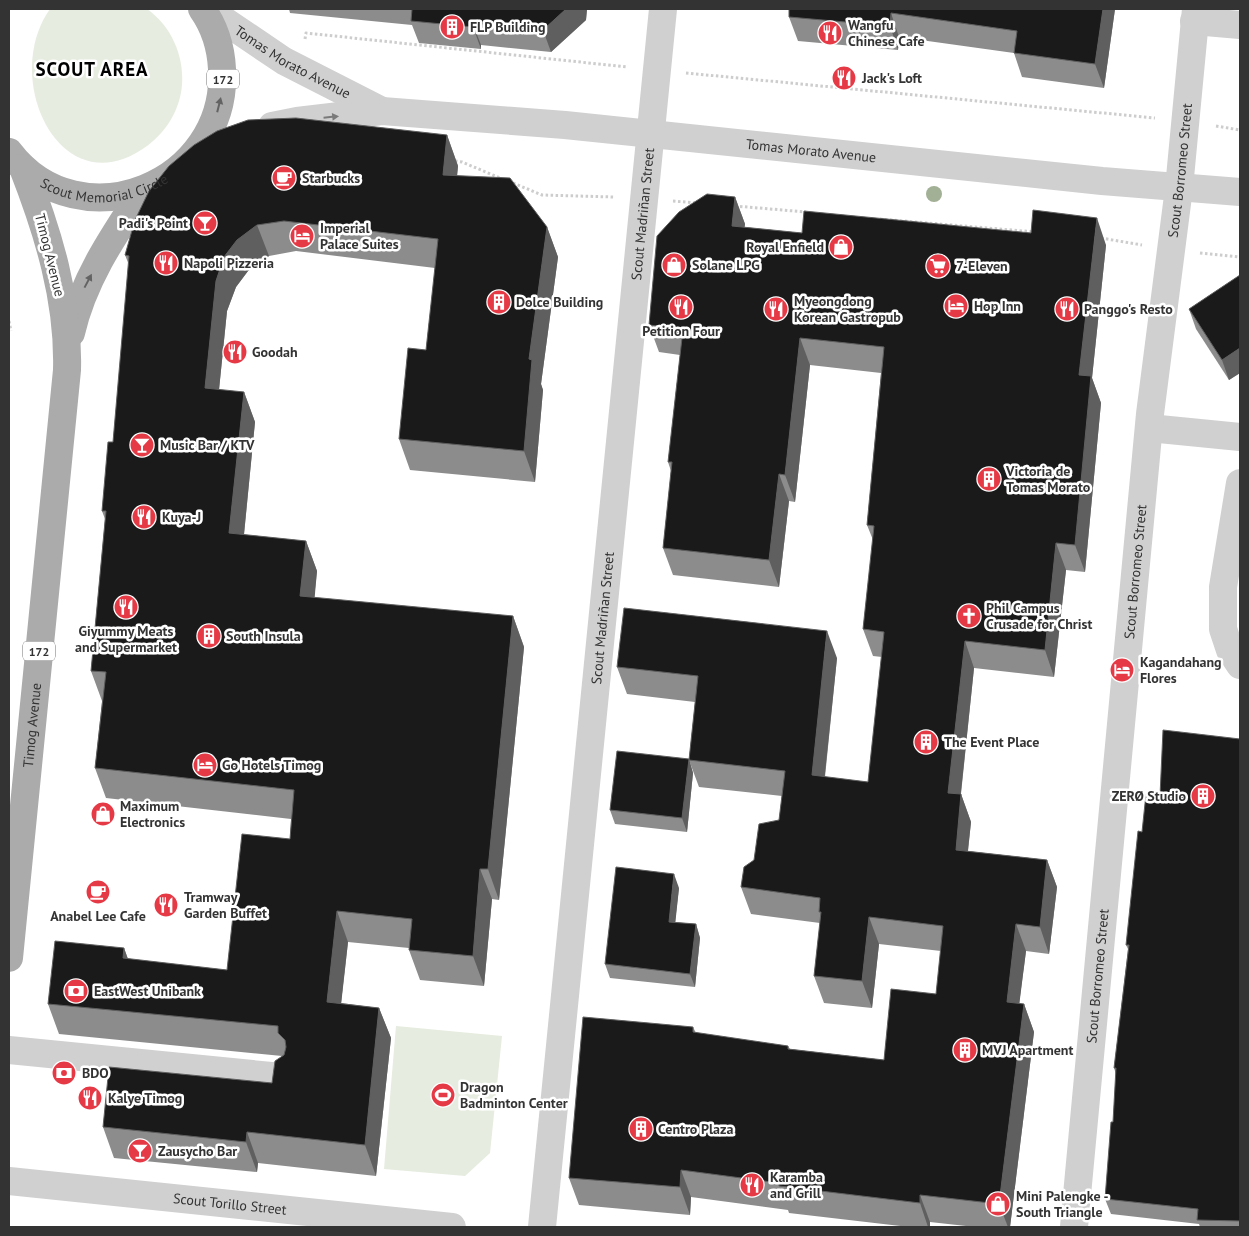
<svg xmlns="http://www.w3.org/2000/svg" width="1249" height="1236" viewBox="0 0 1249 1236" font-family="'PT Sans',sans-serif">
<style>
.green{fill:#e6ecdf}
.lines{fill:none;stroke-linecap:round;stroke-linejoin:round}
.path{stroke:#cdcdcd;stroke-width:3;stroke-dasharray:2.5 2.5;stroke-linecap:butt}
.minor{stroke:#d0d0d0;stroke-width:28}
.major{stroke:#ababab;stroke-width:28}
.tree{fill:#a2b095}
.wall{fill:#8c8c8c}
.shaded-wall{fill:#5f5f5f}
.building{fill:#1a1a1a;stroke:#5f5f5f}
.oneway{fill:#636363}
.oneway2{fill:#7a7a7a}
.labels{text-anchor:middle;dominant-baseline:central;stroke-width:5;stroke-linejoin:round;paint-order:stroke}
.shield{fill:#fff;stroke:#707070;stroke-width:1}
.shield-label{font-size:12px;font-weight:bold;fill:#333}
.poi-label{font-size:14px;font-weight:bold;fill:#333;stroke:#fff;text-anchor:start}
.street-label{font-size:14px;fill:#333;stroke:#fff}
.district-label{font-size:19px;font-weight:bold;letter-spacing:1px;fill:#000;stroke:#fff}
</style>
<rect width="100%" height="100%" fill="#fff"/>
<g class="green">
<path d="M50 9H147C171 26 184 55 182 85 180 109 167 131 147 146 61 209 0 79 50 9Z"/>
<polygon points="396,1026 502,1036 490,1153 465,1176 384,1169"/>
</g>
<g class="lines">
<g class="path">
<polyline points="305,39 306,33 627,67"/>
<polyline points="686,73 1155,118"/>
<polyline points="1216,126 1240,130"/>
<polyline points="455,161 462,162 500,178"/>
<polyline points="513,183 542,195 614,197"/>
<polyline points="673,201 697,203"/>
<polyline points="735,206 806,212"/>
<polyline points="880,219 1035,232"/>
<polyline points="1101,238 1142,245"/>
<polyline points="1200,253 1240,257"/>
<polyline points="9,321 11,331"/>
</g>
<g class="minor">
<path id="s1" d="M207 9 284 61 382 111"/>
<polyline points="1194,21 1240,25"/>
<path id="s2" d="M272 126 297 121 382 111 565 125 1102 181 1240 192"/>
<polyline points="1149,428 1240,437"/>
<polyline points="1240,483 1223,587 1223,629 1230,650 1240,665"/>
<polyline points="9,1050 282,1077"/>
<path id="s3" d="M9 1181 452 1227"/>
<path id="s4" d="M542 1227 663 9"/>
<path id="s5" d="M1074 1227 1150 414 1179 188 1196 9"/>
</g>
<g class="major">
<path id="s6" d="M9 152C80 245 229 184 222 69 221 48 214 26 202 9"/>
<path d="M71 333C83 280 113 236 143 191"/>
<path id="s7" d="M9 958 67 370C69 300 48 232 23 168"/>
</g>
</g>
<circle class="tree" cx="934" cy="194" r="8"/>
<g class="wall">
<polygon points="289,9 587,9 586,20 551,52 481,45 481,49 419,43 412,25 290,13"/>
<polygon points="789,9 1115,9 1104,88 1022,77 1014,53 899,37 898,50 798,41 789,17"/>
<polygon points="447,135 458,166 457,176 547,227 558,257 541,384 543,390 535,482 410,470 399,439 426,350 435,268 296,251 269,256 248,271 236,287 227,311 219,390 244,392 255,422 244,535 306,541 317,571 314,598 513,616 524,647 499,900 492,899 484,986 420,980 409,950 409,948 348,942 341,1003 379,1008 391,1038 376,1176 258,1163 257,1172 114,1158 103,1127 272,1083 282,1056 59,1034 48,1004 124,948 128,959 227,970 290,839 291,819 106,798 95,768 102,701 91,671 105,519 102,511 113,442 129,265 125,255"/>
<polygon points="735,197 745,224 744,227 802,233 1106,245 1092,378 1101,403 1085,572 1066,570 1054,677 974,668 961,794 971,822 968,851 1047,860 1057,887 1049,954 1026,951 1019,1004 1024,1004 1034,1032 1010,1227 975,1227 930,1222 930,1227 909,1227 789,1213 788,1210 691,1197 690,1215 579,1205 569,1178 693,1027 696,1033 788,1046 790,1049 884,1060 936,994 941,951 879,944 872,1008 824,1003 814,976 820,923 751,914 741,887 754,860 779,820 782,796 699,787 689,760 695,702 627,694 617,667 837,658 825,777 868,782 882,657 873,656 863,629 873,540 867,525 881,373 810,365 795,502 789,501 779,587 673,575 663,548 671,471 668,462 680,355 659,352 649,325"/>
<polygon points="1240,275 1240,373 1229,380 1196,329 1189,309"/>
<polygon points="1240,739 1240,1227 1200,1227 1199,1224 1111,1214 1105,1199 1113,1122 1116,1074 1114,1068 1128,949 1126,945 1142,832 1160,796"/>
<polygon points="689,759 693,773 687,832 615,824 610,810"/>
<polygon points="679,888 675,922 696,924 700,938 695,987 610,978 605,964"/>
</g>
<g class="shaded-wall">
<polygon points="566,9 587,9 586,20 551,52 543,30"/>
<polygon points="1103,9 1115,9 1104,88 1095,64"/>
<polygon points="891,13 899,37 898,50 890,26"/>
<polygon points="473,24 481,45 481,49 473,27"/>
<polygon points="447,135 458,166 454,206 443,175"/>
<polygon points="735,197 745,224 742,253 732,226"/>
<polygon points="1097,218 1106,245 1092,378 1101,403 1085,572 1075,545 1079,375"/>
<polygon points="257,225 269,256 248,271 236,287 227,311 216,419 205,388 216,281 224,257 237,240"/>
<polygon points="547,227 558,257 541,384 543,390 535,482 524,451 529,359"/>
<polygon points="800,338 810,365 795,502 785,475"/>
<polygon points="1240,348 1240,373 1229,380 1222,360"/>
<polygon points="244,392 255,422 241,564 229,533"/>
<polygon points="779,474 789,501 779,587 769,560"/>
<polygon points="306,541 317,571 312,627 300,596"/>
<polygon points="1056,543 1066,570 1054,677 1045,650"/>
<polygon points="513,616 524,647 499,900 488,869"/>
<polygon points="827,631 837,658 822,802 812,775"/>
<polygon points="965,641 974,668 958,820 948,793"/>
<polygon points="689,759 693,773 687,832 682,818"/>
<polygon points="961,794 971,822 965,877 956,850"/>
<polygon points="1047,860 1057,887 1049,954 1040,927"/>
<polygon points="480,869 492,899 484,986 473,956"/>
<polygon points="674,874 679,888 674,935 669,922"/>
<polygon points="337,911 348,942 338,1032 327,1002"/>
<polygon points="869,917 879,944 872,1008 862,981"/>
<polygon points="696,924 700,938 695,987 690,974"/>
<polygon points="1016,924 1026,951 1016,1030 1007,1002"/>
<polygon points="124,948 135,979 123,958"/>
<polygon points="1024,1004 1034,1032 1010,1227 1008,1227 999,1204"/>
<polygon points="379,1008 391,1038 376,1176 365,1145"/>
<polygon points="247,1132 258,1163 257,1172 246,1142"/>
<polygon points="681,1170 691,1197 690,1215 680,1187"/>
<polygon points="920,1195 930,1222 930,1227 928,1227 920,1203"/>
</g>
<g class="building">
<polygon points="412,9 566,9 543,30 473,24 473,27 411,21"/>
<polygon points="789,9 1103,9 1095,64 1014,53 1017,31 891,13 890,26 789,17"/>
<polygon points="296,118 447,135 443,175 510,178 547,227 529,359 532,360 524,451 399,439 408,348 426,350 438,239 284,221 257,225 237,240 224,257 216,281 205,388 244,392 229,533 306,541 300,596 513,616 488,869 480,869 473,956 409,950 412,919 337,911 327,1002 379,1008 365,1145 247,1132 246,1142 103,1127 109,1067 272,1083 275,1061 284,1055 286,1047 285,1040 278,1033 278,1026 48,1004 55,941 124,948 123,958 227,970 242,834 290,839 294,790 95,768 106,672 91,671 106,511 102,511 108,442 113,442 129,256 125,255 135,220 149,191 169,166 194,145 217,131 248,120"/>
<polygon points="707,194 735,197 732,226 802,233 804,211 1031,233 1033,210 1097,218 1079,375 1091,376 1075,545 1056,543 1045,650 965,641 948,793 961,794 956,850 1047,860 1040,927 1016,924 1007,1002 1024,1004 999,1204 920,1195 920,1203 779,1186 779,1183 681,1170 680,1187 569,1178 583,1017 693,1027 693,1032 788,1046 788,1049 884,1060 891,989 936,994 943,926 869,917 862,981 814,976 821,912 819,912 820,898 741,887 744,867 754,860 759,824 779,820 785,771 689,760 698,676 617,667 624,608 827,631 812,775 868,782 884,632 863,629 874,526 867,525 884,347 800,338 785,475 779,474 769,560 663,548 672,462 668,462 683,329 649,325 657,236 679,212"/>
<polygon points="1240,275 1240,348 1222,360 1189,309"/>
<polygon points="1163,730 1240,739 1240,1227 1240,1221 1197,1220 1198,1209 1105,1199 1111,1122 1113,1122 1116,1068 1114,1068 1129,945 1126,945 1138,831 1142,832 1146,794 1160,796"/>
<polygon points="617,751 689,759 682,818 610,810"/>
<polygon points="616,867 674,874 669,922 696,924 690,974 605,964"/>
</g>
<defs><path id="oneway-solid" d="M-6-.8H1V-3.2L6.5 0L1 3.2V.8H-6Z" transform="scale(1.25)"/></defs>
<g class="oneway">
<use href="#oneway-solid" transform="translate(219 105) rotate(-76)"/>
<use href="#oneway-solid" transform="translate(88 281) rotate(-62)"/>
</g>
<use class="oneway2" href="#oneway-solid" transform="translate(331 117) rotate(-6)"/>
<defs>
<symbol id="building-disc" viewBox="-11 -11 22 22"><circle r="9.5" fill="#e63946" stroke="#fff"/><path d="M-4-6H4V6H1V3H-1V6H-4ZM-2.5-4.3h1.7v1.8h-1.7ZM.8-4.3h1.7v1.8H.8ZM-2.5-1h1.7V.8h-1.7ZM.8-1h1.7V.8H.8Z" fill="#fff"/></symbol>
<symbol id="restaurant-disc" viewBox="-11 -11 22 22"><circle r="9.5" fill="#e63946" stroke="#fff"/><path d="M-5-6h1v4h1v-4h1v4h1v-4h1v5L-1.5 .5V6h-2V.5L-5-1ZM5-6V6H3V1.5H1.5Q1.5-4 5-6Z" fill="#fff"/></symbol>
<symbol id="cafe-disc" viewBox="-11 -11 22 22"><circle r="9.5" fill="#e63946" stroke="#fff"/><path d="M-5.5-4.5H6V0H3Q3 3.5 0 3.5H-2.5Q-5.5 3.5-5.5 0ZM3-3.2v2h1.7v-2ZM-6 4.5H4V6H-6Z" fill="#fff"/></symbol>
<symbol id="bar-disc" viewBox="-11 -11 22 22"><circle r="9.5" fill="#e63946" stroke="#fff"/><path d="M-6-5H6L.8 .8V4.5H3.5V6h-7V4.5H-.8V.8Z" fill="#fff"/></symbol>
<symbol id="hotel-disc" viewBox="-11 -11 22 22"><circle r="9.5" fill="#e63946" stroke="#fff"/><path d="M-6-4.5h1.5V1H6V5H4.5V3h-9V5H-6ZM-4 0a1.8 1.8 0 1 1 3.6 0ZM.5 0V-2.5h3Q6-2.5 6 0Z" fill="#fff"/></symbol>
<symbol id="shop-disc" viewBox="-11 -11 22 22"><circle r="9.5" fill="#e63946" stroke="#fff"/><path d="M-5-2.5h2.3a2.7 3.5 0 0 1 5.4 0H5L5.5 6h-11ZM-1.5-2.5h3a1.5 2.3 0 0 0-3 0Z" fill="#fff"/></symbol>
<symbol id="supermarket-disc" viewBox="-11 -11 22 22"><circle r="9.5" fill="#e63946" stroke="#fff"/><path d="M-6-5.5h2.5l.6 2H6L4.5 2H-2.5L-4.4-4H-6ZM-1.5 3.2a1.3 1.3 0 1 0 .1 0ZM3 3.2a1.3 1.3 0 1 0 .1 0Z" fill="#fff"/></symbol>
<symbol id="church-disc" viewBox="-11 -11 22 22"><circle r="9.5" fill="#e63946" stroke="#fff"/><path d="M-1.2-6h2.4v3.5h3.3v2.4h-3.3V6h-2.4V-.1h-3.3v-2.4h3.3Z" fill="#fff"/></symbol>
<symbol id="bank-disc" viewBox="-11 -11 22 22"><circle r="9.5" fill="#e63946" stroke="#fff"/><path d="M-6-4H6V4H-6ZM0-2.3a2.3 2.3 0 1 0 0 4.6a2.3 2.3 0 1 0 0-4.6Z" fill="#fff"/></symbol>
<symbol id="stadium-disc" viewBox="-11 -11 22 22"><circle r="9.5" fill="#e63946" stroke="#fff"/><path d="M0-5a6.5 5 0 1 0 0 10a6.5 5 0 1 0 0-10ZM-3.5-1.8h7v3.6h-7Z" fill="#fff"/></symbol>
</defs>
<g fill-rule="evenodd">
<use href="#building-disc" x="438" y="13" width="28" height="28"/>
<use href="#restaurant-disc" x="816" y="19" width="28" height="28"/>
<use href="#restaurant-disc" x="830" y="64" width="28" height="28"/>
<use href="#cafe-disc" x="270" y="164" width="28" height="28"/>
<use href="#bar-disc" x="191" y="209" width="28" height="28"/>
<use href="#hotel-disc" x="288" y="222" width="28" height="28"/>
<use href="#shop-disc" x="827" y="233" width="28" height="28"/>
<use href="#restaurant-disc" x="152" y="249" width="28" height="28"/>
<use href="#shop-disc" x="660" y="251" width="28" height="28"/>
<use href="#supermarket-disc" x="924" y="252" width="28" height="28"/>
<use href="#building-disc" x="485" y="288" width="28" height="28"/>
<use href="#hotel-disc" x="942" y="292" width="28" height="28"/>
<use href="#restaurant-disc" x="667" y="293" width="28" height="28"/>
<use href="#restaurant-disc" x="762" y="295" width="28" height="28"/>
<use href="#restaurant-disc" x="1053" y="295" width="28" height="28"/>
<use href="#restaurant-disc" x="221" y="338" width="28" height="28"/>
<use href="#bar-disc" x="128" y="431" width="28" height="28"/>
<use href="#building-disc" x="975" y="465" width="28" height="28"/>
<use href="#restaurant-disc" x="130" y="503" width="28" height="28"/>
<use href="#restaurant-disc" x="112" y="593" width="28" height="28"/>
<use href="#church-disc" x="955" y="602" width="28" height="28"/>
<use href="#building-disc" x="195" y="622" width="28" height="28"/>
<use href="#hotel-disc" x="1108" y="656" width="28" height="28"/>
<use href="#building-disc" x="912" y="728" width="28" height="28"/>
<use href="#hotel-disc" x="191" y="751" width="28" height="28"/>
<use href="#building-disc" x="1189" y="782" width="28" height="28"/>
<use href="#shop-disc" x="89" y="800" width="28" height="28"/>
<use href="#cafe-disc" x="84" y="878" width="28" height="28"/>
<use href="#restaurant-disc" x="152" y="891" width="28" height="28"/>
<use href="#bank-disc" x="62" y="977" width="28" height="28"/>
<use href="#building-disc" x="951" y="1036" width="28" height="28"/>
<use href="#bank-disc" x="50" y="1059" width="28" height="28"/>
<use href="#stadium-disc" x="429" y="1081" width="28" height="28"/>
<use href="#restaurant-disc" x="76" y="1084" width="28" height="28"/>
<use href="#building-disc" x="627" y="1115" width="28" height="28"/>
<use href="#bar-disc" x="126" y="1137" width="28" height="28"/>
<use href="#restaurant-disc" x="738" y="1171" width="28" height="28"/>
<use href="#shop-disc" x="984" y="1190" width="28" height="28"/>
</g>
<g class="labels">
<g class="shield">
<rect x="207" y="69.5" width="32" height="19" rx="4"/>
<rect x="23" y="641.5" width="32" height="19" rx="4"/>
</g>
<g class="shield-label">
<text x="223" y="79">172</text>
<text x="39" y="651">172</text>
</g>
<g class="poi-label">
<text x="848" y="25">Wangfu<tspan x="848" dy="16">Chinese Cafe</tspan></text>
<text x="470" y="27">FLP Building</text>
<text x="862" y="78">Jack's Loft</text>
<text x="302" y="178">Starbucks</text>
<text x="188" y="223" text-anchor="end">Padi's Point</text>
<text x="320" y="228">Imperial<tspan x="320" dy="16">Palace Suites</tspan></text>
<text x="824" y="247" text-anchor="end">Royal Enfield</text>
<text x="184" y="263">Napoli Pizzeria</text>
<text x="692" y="265">Solane LPG</text>
<text x="956" y="266">7-Eleven</text>
<text x="794" y="301">Myeongdong<tspan x="794" dy="16">Korean Gastropub</tspan></text>
<text x="516" y="302">Dolce Building</text>
<text x="974" y="306">Hop Inn</text>
<text x="1084" y="309">Panggo's Resto</text>
<text x="681" y="331" text-anchor="middle">Petition Four</text>
<text x="252" y="352">Goodah</text>
<text x="160" y="445">Music Bar / KTV</text>
<text x="1006" y="471">Victoria de<tspan x="1006" dy="16">Tomas Morato</tspan></text>
<text x="162" y="517">Kuya-J</text>
<text x="986" y="608">Phil Campus<tspan x="986" dy="16">Crusade for Christ</tspan></text>
<text x="126" y="631" text-anchor="middle">Giyummy Meats<tspan x="126" dy="16">and Supermarket</tspan></text>
<text x="226" y="636">South Insula</text>
<text x="1140" y="662">Kagandahang<tspan x="1140" dy="16">Flores</tspan></text>
<text x="944" y="742">The Event Place</text>
<text x="222" y="765">Go Hotels Timog</text>
<text x="1186" y="796" text-anchor="end">ZERØ Studio</text>
<text x="120" y="806">Maximum<tspan x="120" dy="16">Electronics</tspan></text>
<text x="184" y="897">Tramway<tspan x="184" dy="16">Garden Buffet</tspan></text>
<text x="98" y="916" text-anchor="middle">Anabel Lee Cafe</text>
<text x="94" y="991">EastWest Unibank</text>
<text x="982" y="1050">MVJ Apartment</text>
<text x="82" y="1073">BDO</text>
<text x="460" y="1087">Dragon<tspan x="460" dy="16">Badminton Center</tspan></text>
<text x="108" y="1098">Kalye Timog</text>
<text x="658" y="1129">Centro Plaza</text>
<text x="158" y="1151">Zausycho Bar</text>
<text x="770" y="1177">Karamba<tspan x="770" dy="16">and Grill</tspan></text>
<text x="1016" y="1196">Mini Palengke -<tspan x="1016" dy="16">South Triangle</tspan></text>
</g>
<g class="street-label">
<text stroke="none"><textPath href="#s1" startOffset="101">Tomas Morato Avenue</textPath></text>
<text stroke="none"><textPath href="#s2" startOffset="542">Tomas Morato Avenue</textPath></text>
<text stroke="none"><textPath href="#s5" startOffset="1062">Scout Borromeo Street</textPath></text>
<text stroke="none"><textPath href="#s6" startOffset="110">Scout Memorial Circle</textPath></text>
<text stroke="none"><textPath href="#s4" startOffset="1018">Scout Madriñan Street</textPath></text>
<text transform="translate(50 255) rotate(76)">Timog Avenue</text>
<text stroke="none"><textPath href="#s5" startOffset="658">Scout Borromeo Street</textPath></text>
<text stroke="none"><textPath href="#s4" startOffset="612">Scout Madriñan Street</textPath></text>
<text stroke="none"><textPath href="#s7" startOffset="234">Timog Avenue</textPath></text>
<text stroke="none"><textPath href="#s5" startOffset="252">Scout Borromeo Street</textPath></text>
<text stroke="none"><textPath href="#s3" startOffset="222">Scout Torillo Street</textPath></text>
</g>
<g class="district-label">
<text x="92" y="69">SCOUT AREA</text>
</g>
</g>
<rect width="1249" height="1236" fill="none" stroke="#333333" stroke-width="20"/>
</svg>
